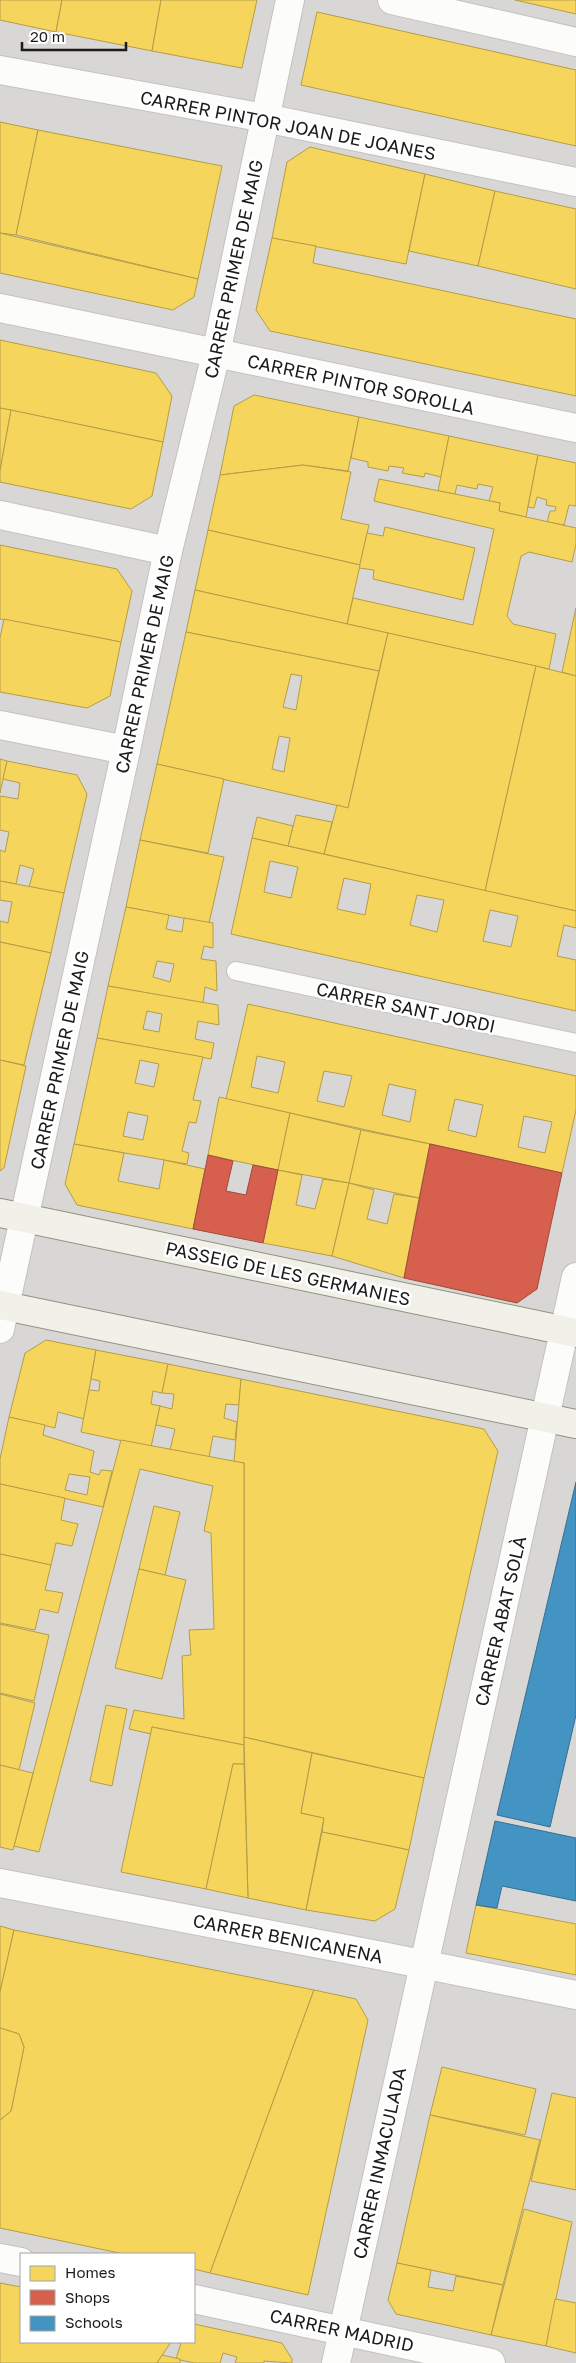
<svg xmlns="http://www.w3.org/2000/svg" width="576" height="2363" viewBox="0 0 576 2363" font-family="'Golos Text',sans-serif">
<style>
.residential{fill:#d9d7d5;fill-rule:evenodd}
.homes{fill:#f6d55c;stroke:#b49d48;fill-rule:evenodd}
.shops{fill:#d6604d;stroke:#9e4b3e}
.schools{fill:#4393c3;stroke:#376f91}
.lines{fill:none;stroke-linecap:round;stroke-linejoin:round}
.lane-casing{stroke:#c2c2c0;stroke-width:20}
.street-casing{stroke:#c2c2c0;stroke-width:30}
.secondary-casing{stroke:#91927d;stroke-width:30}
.lane{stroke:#fcfcfb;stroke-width:18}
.street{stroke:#fcfcfb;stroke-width:28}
.secondary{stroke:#f2f1e9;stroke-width:28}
.labels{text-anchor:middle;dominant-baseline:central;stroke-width:5;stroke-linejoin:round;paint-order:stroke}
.street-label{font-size:18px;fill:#1b1b1b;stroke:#fff}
</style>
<rect width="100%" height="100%" fill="#eae8e4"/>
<path class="residential" d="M0 0H576V2363H0ZM21 2254H194V2342H21Z"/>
<g class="homes">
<polygon points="0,0 62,0 56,32 0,20"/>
<polygon points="62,0 161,0 152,51 56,32"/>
<polygon points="161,0 257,0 242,68 152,51"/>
<polygon points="515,0 576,0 576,14"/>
<polygon points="317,12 576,70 576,146 301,85"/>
<polygon points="0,122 38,130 16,235 0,233"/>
<polygon points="38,130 222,166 198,279 16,235"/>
<polygon points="310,147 425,174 406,264 272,238 287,162"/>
<polygon points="425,174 495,191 478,266 409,251"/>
<polygon points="495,191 576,209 576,289 478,266"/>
<polygon points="0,233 198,279 194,297 173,310 0,273"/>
<polygon points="272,238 316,246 313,263 576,319 576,396 270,331 256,310"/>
<polygon points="0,340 156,373 172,396 163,442 0,408"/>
<polygon points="254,395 359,417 348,471 303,465 220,475 234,406"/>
<polygon points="0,408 11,410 0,471"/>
<polygon points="11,410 163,442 152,496 131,509 0,482 0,471"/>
<polygon points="359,417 449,436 441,477 425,473 424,477 402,473 404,468 389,466 388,471 368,467 368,462 351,458"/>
<polygon points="449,436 538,455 526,517 499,511 500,503 489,501 493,487 478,484 477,489 457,485 455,494 438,491"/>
<polygon points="538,455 576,463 576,506 569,505 564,525 547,522 550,511 555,511 556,507 546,505 547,500 537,497 534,508 528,507"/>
<polygon points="303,465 351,472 341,519 369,525 360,565 208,530 220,475"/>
<polygon points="379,479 500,503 499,511 576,528 576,544 572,562 529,552 521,556 507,616 513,624 556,634 549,669 347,624 353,598 473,625 494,529 374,501"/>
<polygon points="385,527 475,548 463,600 373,579 374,570 359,568 367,533 383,536"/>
<polygon points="208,530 360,565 347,624 195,590"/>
<polygon points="0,545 117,569 132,591 121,642 0,619"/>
<polygon points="195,590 388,633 379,671 186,632"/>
<polygon points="576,608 576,676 562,672"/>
<polygon points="4,619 121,642 110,696 87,708 0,692 0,638"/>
<path d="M186 632 379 671 348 808 157 764ZM291 674 302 676 296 710 283 707ZM279 736 290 738 284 772 272 769Z"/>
<polygon points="388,633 536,666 485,891 324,854 337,805 348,808"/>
<polygon points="536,666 576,676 576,911 485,891"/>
<polygon points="0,759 7,761 0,793"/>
<polygon points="7,761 77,775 87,794 64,893 29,887 34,869 20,865 16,884 0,881 0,850 5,852 9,832 0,830 0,796 18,799 20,783 3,779"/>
<polygon points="157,764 224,779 208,853 140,840"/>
<polygon points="296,815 332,822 324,854 288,846"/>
<polygon points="257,817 293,826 288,846 252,838"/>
<path d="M252 838 576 911V928L564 925 557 956 576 960V1011L231 934ZM270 861 298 867 291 898 264 892ZM344 878 371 884 365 915 337 909ZM417 895 444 900 437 932 410 925ZM490 910 518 916 511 947 483 941Z"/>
<polygon points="140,840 224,857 209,923 126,907"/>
<polygon points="0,881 64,893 51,953 0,942 0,921 8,923 12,902 0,900"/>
<path d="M126 907 169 915 166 929 182 932 184 918 213 923V948L204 946 201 959 216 961 217 991 205 987 203 1003 108 986ZM157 961 174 964 170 982 153 977Z"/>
<polygon points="0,942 51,953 24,1065 0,1060"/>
<path d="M108 986 218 1005 219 1025 198 1021 195 1039 214 1043 211 1059 97 1038ZM147 1011 162 1014 159 1032 143 1029Z"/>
<path d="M248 1004 576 1076V1110L562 1173 226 1099ZM257 1056 285 1062 278 1093 251 1087ZM324 1071 352 1076 344 1107 317 1101ZM389 1084 416 1090 410 1122 382 1115ZM455 1099 483 1105 476 1137 448 1130ZM524 1116 552 1122 545 1153 518 1147Z"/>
<path d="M97 1038 203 1057 193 1100 201 1101 196 1123 189 1122 182 1151 189 1153 187 1164 74 1144ZM140 1060 159 1064 154 1087 135 1083ZM128 1112 148 1116 143 1140 123 1136Z"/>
<polygon points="0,1060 26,1066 4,1168 0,1171"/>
<polygon points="219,1097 290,1113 278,1170 208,1155"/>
<polygon points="290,1113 361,1130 349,1183 278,1170"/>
<polygon points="361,1130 430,1144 419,1198 349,1183"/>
<polygon points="74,1144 124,1153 118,1181 159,1189 164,1160 205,1169 193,1229 77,1205 65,1184"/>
<polygon points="278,1170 302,1175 296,1205 315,1209 323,1179 349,1183 332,1256 263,1243"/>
<polygon points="349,1183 374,1190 367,1219 387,1224 394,1194 419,1198 404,1278 332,1256"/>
<polygon points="46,1340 96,1350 84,1419 58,1412 55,1428 9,1417 25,1353"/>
<polygon points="96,1350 168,1364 162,1393 153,1391 151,1404 160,1406 151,1447 81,1432 89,1390 99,1391 100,1381 91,1379"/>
<polygon points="168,1364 241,1379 239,1405 226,1404 224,1418 237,1422 235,1440 213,1436 209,1457 170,1450 175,1429 156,1425 160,1406 172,1409 174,1394 162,1393"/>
<polygon points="241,1379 484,1429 498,1451 424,1778 244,1737 244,1463 234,1462"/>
<path d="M9 1417 45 1425 43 1435 94 1451 90 1472 99 1475 101 1470 112 1471 103 1507 0 1484V1459ZM69 1474 90 1477 87 1495 65 1490Z"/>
<polygon points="121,1440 244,1463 244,1745 152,1727 151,1734 129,1729 134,1710 184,1719 182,1656 191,1655 189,1630 214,1629 211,1533 204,1531 213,1486 140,1469 39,1852 14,1846"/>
<polygon points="0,1484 65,1498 61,1520 78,1524 72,1546 56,1543 51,1565 0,1554"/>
<polygon points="154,1506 180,1512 165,1575 139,1569"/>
<polygon points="0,1554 51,1565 45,1590 63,1593 58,1613 40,1609 35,1630 0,1623"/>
<polygon points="139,1569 186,1580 162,1679 115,1668"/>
<polygon points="0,1624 49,1635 34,1701 0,1693"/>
<polygon points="0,1694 35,1703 19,1770 0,1765"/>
<polygon points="106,1705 127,1709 112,1786 90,1781"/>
<polygon points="152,1727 244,1745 244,1764 233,1764 206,1889 121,1872"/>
<polygon points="244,1737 312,1753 301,1813 324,1818 306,1910 248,1898"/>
<polygon points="312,1753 424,1778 409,1850 322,1832 324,1818 301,1813"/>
<polygon points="233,1764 244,1764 248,1898 206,1889"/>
<polygon points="0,1765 33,1773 13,1850 0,1847"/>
<polygon points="322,1832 409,1850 395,1909 375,1921 306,1910"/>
<polygon points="476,1905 576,1924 576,1975 466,1953"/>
<polygon points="0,1926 14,1930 0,1992"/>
<polygon points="14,1930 314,1990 210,2273 194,2269 194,2254 124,2254 0,2228 0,2120 11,2111 24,2047 19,2034 0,2028 0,1992"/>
<polygon points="314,1990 356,1999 368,2020 308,2295 210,2273"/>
<polygon points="0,2028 19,2034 24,2047 11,2111 0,2120"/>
<polygon points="442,2067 536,2089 525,2135 430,2115"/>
<polygon points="552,2093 576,2098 576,2190 531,2181"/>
<polygon points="430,2115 540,2140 503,2285 397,2263"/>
<polygon points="524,2209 572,2222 546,2346 491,2335"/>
<polygon points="397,2263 431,2270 428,2287 453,2291 456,2276 503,2285 491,2335 396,2314 388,2300"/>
<polygon points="0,2283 21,2287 21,2342 171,2342 157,2363 0,2363"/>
<polygon points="555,2299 576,2303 576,2353 546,2346"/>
<polygon points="194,2324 282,2343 292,2359 292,2363 264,2361 264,2363 235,2363 237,2357 223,2353 220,2363 194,2363 176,2359 181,2343 174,2342 194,2342"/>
<polygon points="162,2355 180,2359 180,2363 157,2363"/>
</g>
<g class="shops">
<polygon points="430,1144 562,1173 537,1289 517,1303 404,1278"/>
<polygon points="208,1155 233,1161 226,1191 246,1195 253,1165 278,1170 263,1243 193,1229"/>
</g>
<g class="schools">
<polygon points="576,1482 576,1715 550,1827 497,1815"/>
<polygon points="495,1821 576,1838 576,1901 502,1886 497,1908 476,1905"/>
</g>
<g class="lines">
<defs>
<polyline id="lane" points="236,971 576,1043"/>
<g id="street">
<polyline points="392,0 576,42"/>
<polyline points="0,70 265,118 576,182"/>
<polyline points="0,308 576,428"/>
<polyline points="0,515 168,551"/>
<polyline points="0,725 126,750"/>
<polyline points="0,1329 126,750 168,551 216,354 290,0"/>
<polyline points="0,1883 377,1955 576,1995"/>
<polyline points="0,2258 21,2262"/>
<polyline points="194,2299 491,2363"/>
<polyline points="336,2363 576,1277"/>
</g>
<g id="secondary">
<polyline points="0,1213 576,1333"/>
<polyline points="0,1305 576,1424"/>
</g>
</defs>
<use href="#lane" class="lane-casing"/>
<use href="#street" class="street-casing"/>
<use href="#secondary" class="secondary-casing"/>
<use href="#lane" class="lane"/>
<use href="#street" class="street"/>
<use href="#secondary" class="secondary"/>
</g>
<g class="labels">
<g class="street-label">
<text transform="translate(288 125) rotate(11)">CARRER PINTOR JOAN DE JOANES</text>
<text transform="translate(233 269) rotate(-78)">CARRER PRIMER DE MAIG</text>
<text transform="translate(361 384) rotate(12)">CARRER PINTOR SOROLLA</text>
<text transform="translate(144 664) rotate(-78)">CARRER PRIMER DE MAIG</text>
<text transform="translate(406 1007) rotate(12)">CARRER SANT JORDI</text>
<text transform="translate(59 1060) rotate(-78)">CARRER PRIMER DE MAIG</text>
<text transform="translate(288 1273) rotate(12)">PASSEIG DE LES GERMANIES</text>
<text transform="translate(500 1621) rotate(-77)">CARRER ABAT SOLÀ</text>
<text transform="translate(288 1938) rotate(11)">CARRER BENICANENA</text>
<text transform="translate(379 2163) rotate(-78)">CARRER INMACULADA</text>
<text transform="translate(342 2330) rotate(12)">CARRER MADRID</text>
</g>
</g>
<rect x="20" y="2253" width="175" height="90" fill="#ffffff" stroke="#a4a4a4"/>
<rect x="30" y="2266" width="25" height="15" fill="#f6d55c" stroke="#a4a4a4"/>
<text x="65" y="2278" font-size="15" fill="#1b1b1b">Homes</text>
<rect x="30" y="2290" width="25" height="15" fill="#d6604d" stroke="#a4a4a4"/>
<text x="65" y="2303" font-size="15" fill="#1b1b1b">Shops</text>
<rect x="30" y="2316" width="25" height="15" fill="#4393c3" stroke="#a4a4a4"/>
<text x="65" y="2328" font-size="15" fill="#1b1b1b">Schools</text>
<path d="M22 42v8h104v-8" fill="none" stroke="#1b1b1b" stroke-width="2.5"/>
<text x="30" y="42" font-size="15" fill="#1b1b1b" stroke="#ffffff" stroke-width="4" paint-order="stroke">20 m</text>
</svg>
